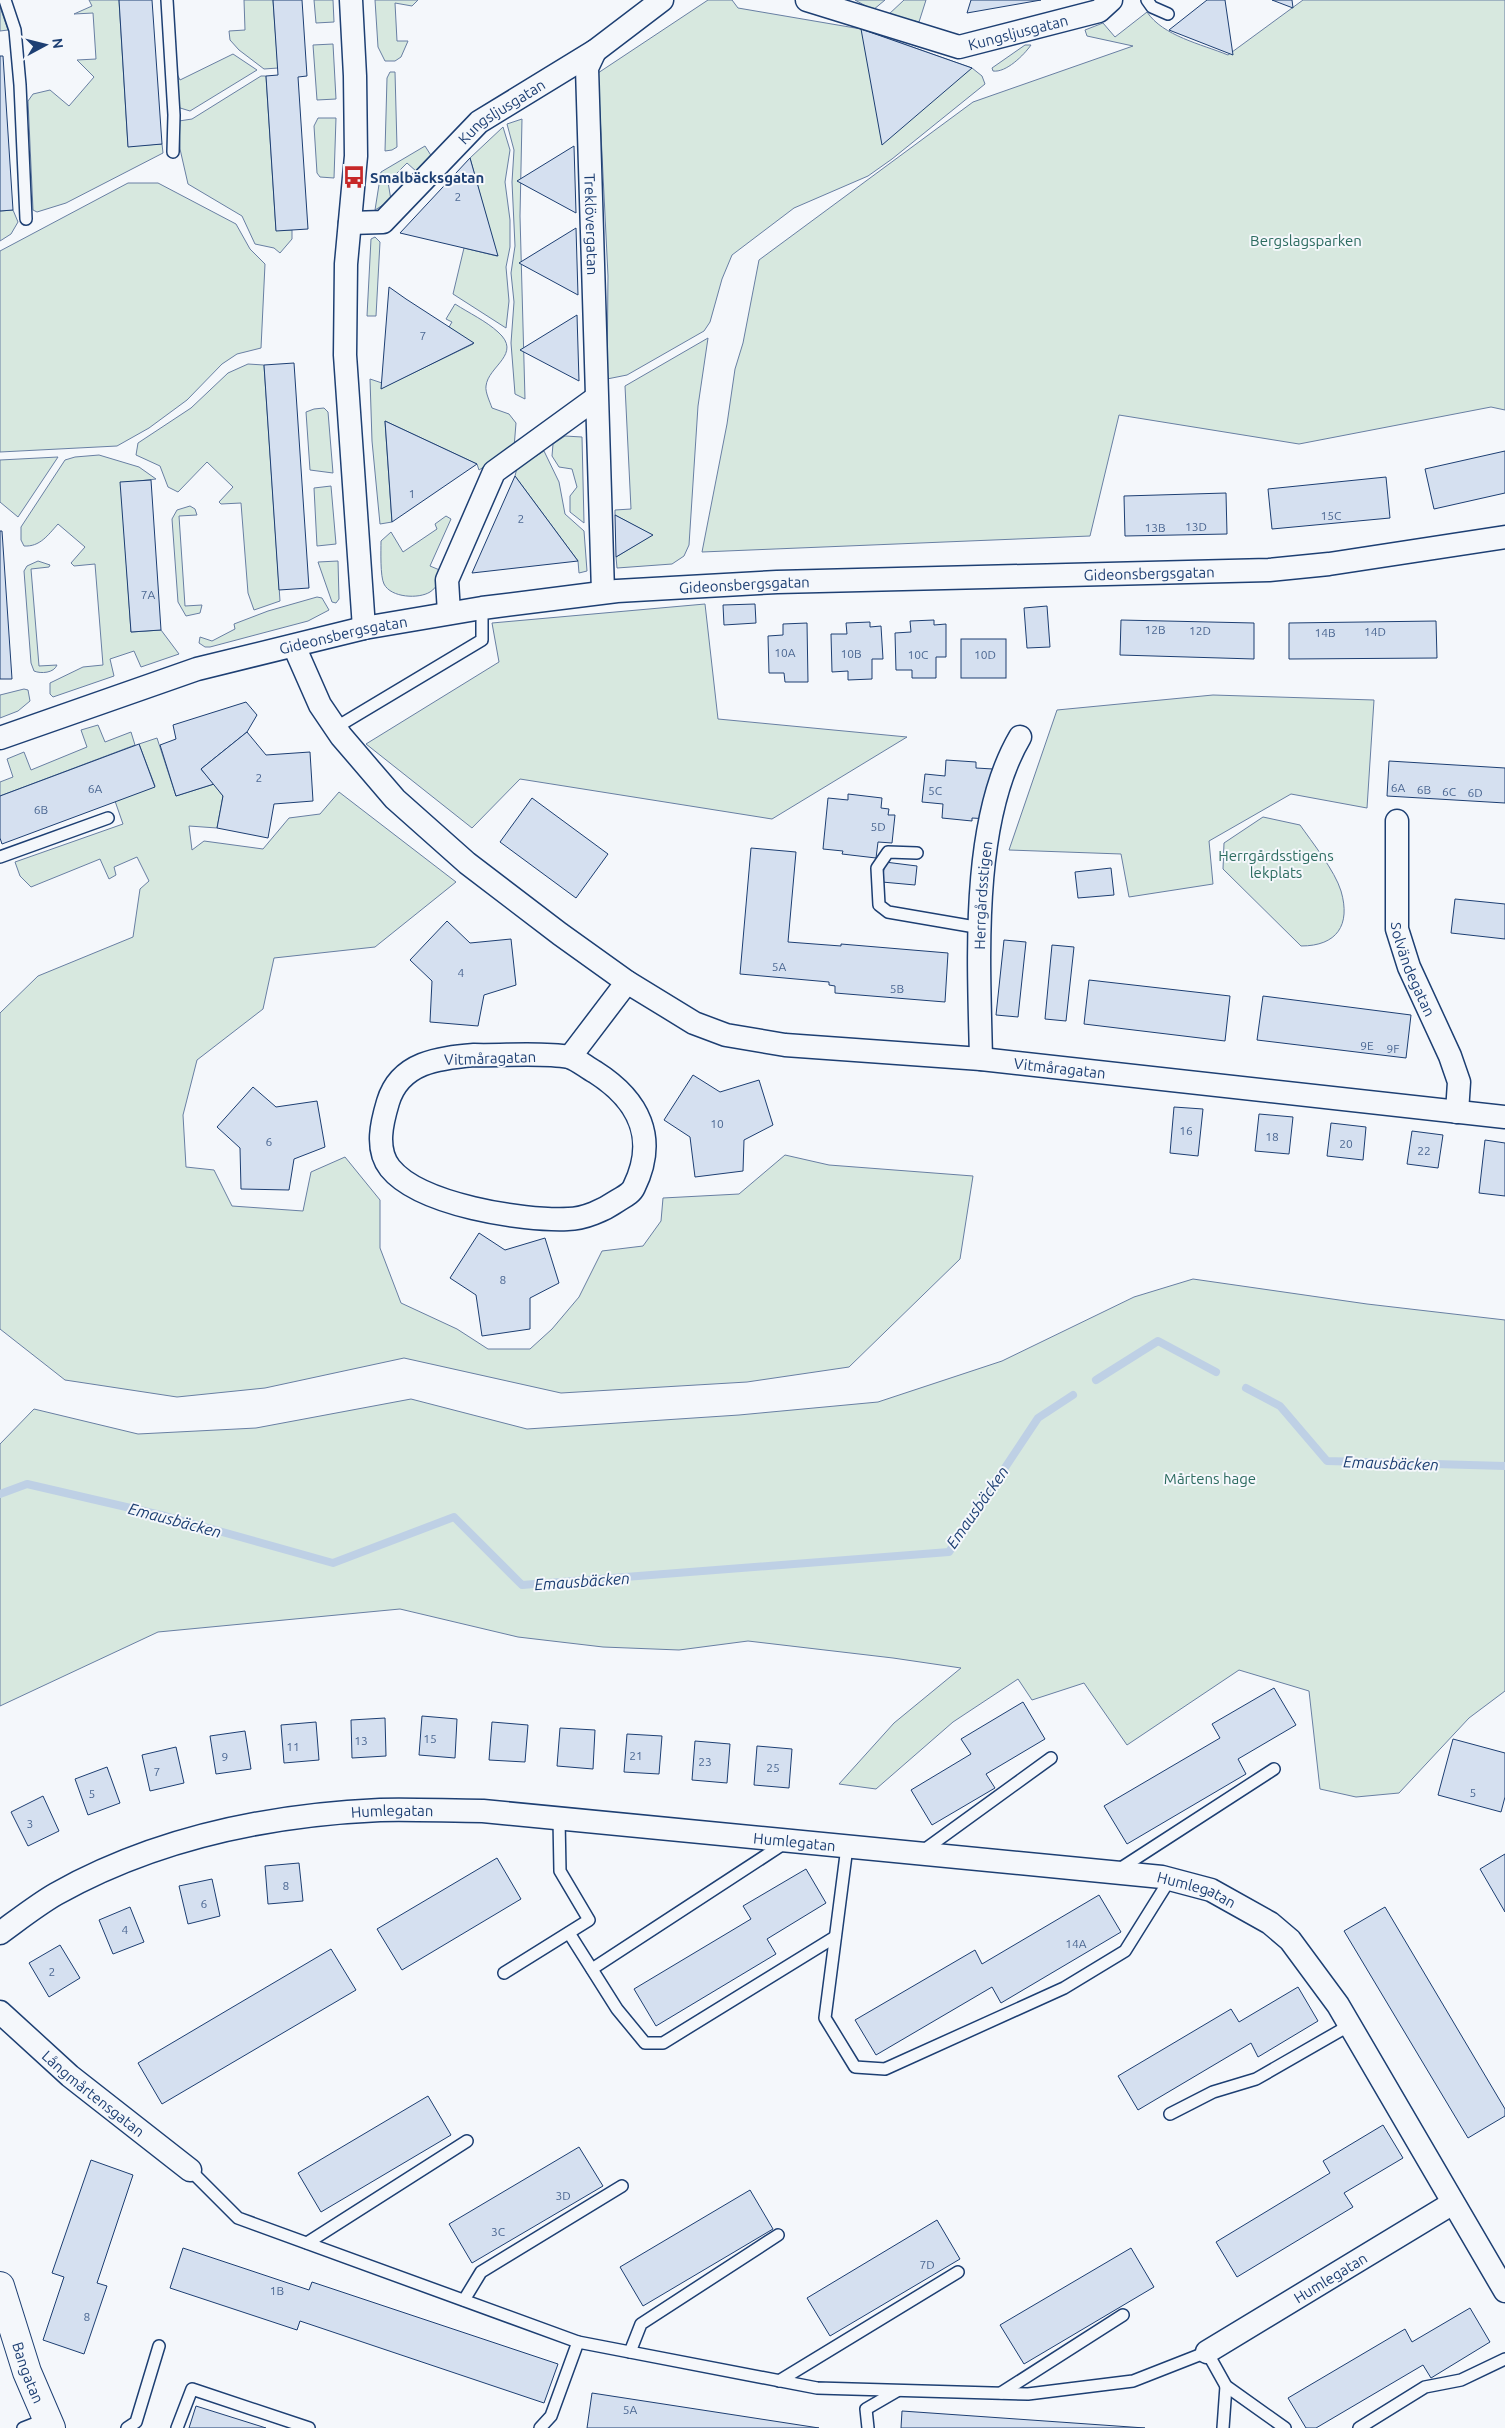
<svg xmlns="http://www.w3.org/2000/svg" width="1505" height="2428" viewBox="0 0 1505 2428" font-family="Ubuntu,sans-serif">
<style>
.green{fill:#d7e8df;stroke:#687fa3}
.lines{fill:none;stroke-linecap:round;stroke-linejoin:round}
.stream{stroke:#bed0e5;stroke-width:8}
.building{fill:#d5e0f0;stroke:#1d3f73}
.service-casing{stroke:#1d3f73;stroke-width:14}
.minor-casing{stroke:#1d3f73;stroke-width:25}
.tertiary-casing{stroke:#1d3f73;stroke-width:30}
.service{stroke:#f4f7fb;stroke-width:11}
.minor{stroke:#f4f7fb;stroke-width:22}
.tertiary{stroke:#f4f7fb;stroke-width:28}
.labels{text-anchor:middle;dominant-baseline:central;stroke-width:4;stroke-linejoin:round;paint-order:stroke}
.number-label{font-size:12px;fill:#4b6792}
.street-label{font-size:15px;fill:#1d3f73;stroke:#f4f7fb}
.poi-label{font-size:15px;font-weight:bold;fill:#1d3f73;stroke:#f4f7fb;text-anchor:start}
.park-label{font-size:15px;fill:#2c6c60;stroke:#f4f7fb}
.water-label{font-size:16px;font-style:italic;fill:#1d3f73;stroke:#f4f7fb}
</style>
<rect width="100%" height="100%" fill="#f4f7fb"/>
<g class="green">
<polygon points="89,0 119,0 128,146 162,144 163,153 66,203 37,212 33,210 28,101 33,94 50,90 69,106 94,77 77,60 96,59 93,13 74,14 92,6"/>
<polygon points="244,0 273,0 278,68 264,69 239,50 230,40 229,31 245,30"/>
<polygon points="314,0 333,0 334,22 316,23"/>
<polygon points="375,0 418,0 412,6 395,3 397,41 408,41 401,57 395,61 385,61 378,47"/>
<polygon points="708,0 732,0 738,8 861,29 972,68 982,76 985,84 892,159 868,176 794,208 732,255 722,279 710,322 704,331 627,375 607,379 608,276 598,73"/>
<polygon points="855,0 885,0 873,10"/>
<polygon points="904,0 926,0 919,22 888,15"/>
<path d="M1303 0H1505V410L1491 407 1299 444 1119 415 1090 536 702 552 727 424 735 369 743 343 759 260 973 102 1133 46 1087 36 1085 30 1103 23 1115 37 1147 12C1163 36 1201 44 1228 55Z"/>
<polygon points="0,7 8,30 0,31"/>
<polygon points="333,44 336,99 317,100 313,45"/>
<path d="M1025 45H1031C1024 55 1006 73 993 71L992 68Z"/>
<polygon points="233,54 257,70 190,111 177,107 174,68 180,80"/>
<polygon points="390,72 395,72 397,147 392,150 385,151 387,78"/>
<polygon points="261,76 266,76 276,230 292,230 292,239 280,253 274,248 255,244 242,216 188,184 180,149 179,121 192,119"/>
<polygon points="318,118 336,118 334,178 320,177 317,173 314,126"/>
<polygon points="522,119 520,216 525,399 515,394 511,343 514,302 511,273 515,246 512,182 514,150 507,124"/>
<polygon points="503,127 510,150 505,182 510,220 510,247 506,267 509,301 506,328 453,294 464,248 497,256 470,158"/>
<polygon points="425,146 432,157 417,172 407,163 388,182 391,200 375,210 381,172"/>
<polygon points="128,183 158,183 236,224 250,249 265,264 261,348 237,354 222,364 187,400 149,428 117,446 0,452 0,251"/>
<polygon points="13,210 18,222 11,234 0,241 0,211"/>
<polygon points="375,237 380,242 376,316 367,316 371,239"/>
<path d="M455 304C469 313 486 321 498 332 523 354 488 366 486 386 485 392 490 402 492 408L509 414 516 423 514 448 479 470 477 464 385 421 392 522 380 524 372 441 370 379 382 383V388L473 344 449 327 452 322 446 319Z"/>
<polygon points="708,338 698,406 689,545 684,556 672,564 617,568 616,557 652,535 615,515 615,510 631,509 625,386"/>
<polygon points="248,364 264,365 280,601 254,610 248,593 241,503 221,504 219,502 233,487 207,462 178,492 168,487 160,466 136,455 138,443 191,408 228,373"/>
<polygon points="314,409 324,408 328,412 333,473 310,470 306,412"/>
<polygon points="565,436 582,437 584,523 570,512 570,496 577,487 572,469 559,467 552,456 553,444"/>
<polygon points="544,451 559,482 565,514 584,531 587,571 579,573 578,561 515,476 517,468"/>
<path d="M99 455 139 467 156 479 121 483 131 632 161 630 179 654 141 667 134 651 110 659 114 676 53 697 50 694V683L83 667 103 665 95 564 74 566 71 563 85 547 58 524C48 535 40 547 24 546L21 540V527L65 460 75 457Z"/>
<polygon points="58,457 18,517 0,502 0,460"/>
<polygon points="331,486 336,544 317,546 314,488"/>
<polygon points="190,506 195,509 197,515 179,516 185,606 202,605 200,613 186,616 178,602 172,519 177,510"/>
<path d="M446 516 451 519 430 566 442 571C439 579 438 587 430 592 419 599 391 598 384 584 380 576 381 551 381 541L391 532 403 552 437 529 435 524Z"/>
<path d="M38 561 50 565 49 567 31 569 39 666 57 665C54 673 41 674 34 671L31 663 24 571 27 566Z"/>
<polygon points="338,561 339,599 336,603 332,602 318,562"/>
<polygon points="317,597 322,598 329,610 308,621 210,647 205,647 199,643 200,637 212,641 235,629 234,624 268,611"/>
<polygon points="705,604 718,719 907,737 772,819 520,779 472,828 366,744 499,662 492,623"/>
<polygon points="24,689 28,690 30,701 18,711 0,718 0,695"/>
<polygon points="1213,695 1374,700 1367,808 1291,794 1209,841 1213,884 1129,897 1121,854 1009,850 1057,710"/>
<polygon points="98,725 105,742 131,732 135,745 0,796 0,782 13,777 7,759 24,752 31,770 87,747 81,730"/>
<polygon points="157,738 176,796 214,784 223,796 217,828 189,826 192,850 204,841 263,849 289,818 320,814 339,792 456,882 375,947 274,958 263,1009 197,1060 183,1115 186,1167 214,1170 232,1206 303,1211 311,1172 345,1157 380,1200 380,1248 401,1303 457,1329 488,1349 530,1349 552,1329 579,1297 602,1251 643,1246 661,1221 663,1198 739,1194 785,1155 829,1165 973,1176 960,1259 849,1367 747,1382 561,1393 404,1358 265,1388 177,1397 65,1380 0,1329 0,1013 38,976 133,937 140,889 149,881 137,857 114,867 116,875 109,879 100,859 31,887 20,876 15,862 123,824 115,801 155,786 139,744"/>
<path d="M1263 817 1300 825C1312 842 1335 871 1341 891 1351 925 1337 946 1301 946L1223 869 1224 843Z"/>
<polygon points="1193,1279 1367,1304 1505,1320 1505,1691 1469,1718 1399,1793 1356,1797 1320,1789 1309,1691 1239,1670 1127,1745 1084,1683 1032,1700 1018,1679 953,1722 876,1789 839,1784 894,1723 961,1668 893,1658 748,1641 679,1650 603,1647 518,1637 400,1609 158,1632 0,1706 0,1444 34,1409 138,1434 256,1428 411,1399 527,1429 739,1415 878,1402 1002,1361 1134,1297"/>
</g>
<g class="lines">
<g class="stream">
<polyline points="1096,1380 1158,1341 1216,1372"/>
<polyline points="1246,1388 1280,1406 1327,1461 1505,1466"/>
<polyline points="0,1494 27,1484 165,1516 333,1563 454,1517 522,1585 949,1552 1038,1418 1073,1395"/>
</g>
</g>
<g class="building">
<polygon points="119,0 152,0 162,144 128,147"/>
<polygon points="273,0 302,0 307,76 298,77 308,229 276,231 266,76 278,75"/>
<polygon points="971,0 1041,0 967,13"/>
<polygon points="1207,0 1225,0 1233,55 1169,30"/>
<polygon points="1272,0 1292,0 1293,8"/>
<polygon points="861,29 972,68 882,145"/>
<polygon points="0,56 3,56 13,210 0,211"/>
<polygon points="574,146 576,213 517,181"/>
<polygon points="470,158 498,256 400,233"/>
<polygon points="576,228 578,295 519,263"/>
<polygon points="389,287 406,299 474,343 381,389"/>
<polygon points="577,315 579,381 520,350"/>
<polygon points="294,363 309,588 279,590 264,365"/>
<polygon points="385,421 477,464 392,522"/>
<polygon points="1505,451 1505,493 1434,509 1425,469"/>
<polygon points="515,476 578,561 472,573"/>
<polygon points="1386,477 1390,518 1272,529 1268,489"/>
<polygon points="151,480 161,630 131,632 120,482"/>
<polygon points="1226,493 1227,534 1125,536 1124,496"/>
<polygon points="615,515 653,535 616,557"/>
<polygon points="0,531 2,531 12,679 0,679"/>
<polygon points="755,604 756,623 724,625 723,605"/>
<polygon points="1047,606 1050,647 1027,648 1024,608"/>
<polygon points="934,620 934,625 946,624 946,657 936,657 936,678 912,678 912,670 896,670 895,633 911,632 910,621"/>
<polygon points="1121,620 1254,623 1254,659 1120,655"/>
<polygon points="1436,621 1437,658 1289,659 1289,623"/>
<polygon points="870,622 870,627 881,626 883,659 872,659 872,679 848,680 848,671 832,672 831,634 847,634 846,623"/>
<polygon points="807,623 808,682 785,682 784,673 769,673 768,636 783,635 783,624"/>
<rect x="961" y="639" width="45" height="39"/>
<polygon points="246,702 257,715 247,732 201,769 214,784 176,796 160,745 176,739 173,725"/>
<polygon points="247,732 266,755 310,752 313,801 274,804 268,838 217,828 223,796 201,769"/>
<polygon points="139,744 155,787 2,844 0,838 0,796"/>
<polygon points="946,760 976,762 976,768 993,769 989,819 972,818 972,821 942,818 943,804 922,802 925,774 945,776"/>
<polygon points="1389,761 1505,768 1505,803 1387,796"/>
<polygon points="848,794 882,798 881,808 889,809 888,815 895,815 892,843 878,842 876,858 842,854 843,851 823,849 828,798 848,800"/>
<polygon points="532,798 608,854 576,898 500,842"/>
<polygon points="751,848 796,852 788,942 841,946 841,944 948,953 945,1002 835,993 835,986 829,985 829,982 740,974"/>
<polygon points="885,862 917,866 915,885 882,882"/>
<polygon points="1111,868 1114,895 1078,898 1075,872"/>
<polygon points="1455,899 1505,904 1505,939 1451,933"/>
<polygon points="447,921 470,943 511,939 516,985 484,995 478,1026 430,1022 432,981 410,960"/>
<polygon points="1004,940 1026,942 1018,1017 996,1015"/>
<polygon points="1052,945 1074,947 1066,1021 1045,1019"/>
<polygon points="1089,980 1230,996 1225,1041 1084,1024"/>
<polygon points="1263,996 1411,1015 1406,1058 1257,1040"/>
<polygon points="693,1075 720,1092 759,1080 773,1125 744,1140 743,1171 695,1177 690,1137 664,1120"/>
<polygon points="253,1087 276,1107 317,1101 325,1147 294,1159 289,1190 241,1189 240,1148 217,1127"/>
<polygon points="1174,1107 1203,1109 1198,1156 1170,1153"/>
<polygon points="1259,1114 1293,1117 1289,1154 1255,1151"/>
<polygon points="1331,1123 1366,1127 1363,1160 1327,1156"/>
<polygon points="1412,1131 1443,1135 1438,1168 1407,1164"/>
<polygon points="1485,1140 1505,1143 1505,1196 1479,1193"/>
<polygon points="479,1233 505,1250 545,1238 559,1283 530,1298 530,1329 482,1336 476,1295 450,1278"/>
<polygon points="1274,1688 1296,1725 1238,1759 1246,1774 1127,1844 1104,1806 1220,1738 1212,1724"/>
<polygon points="1023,1702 1045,1739 986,1774 995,1788 932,1825 911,1790 971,1754 961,1739"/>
<polygon points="422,1716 457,1719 455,1758 419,1755"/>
<polygon points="385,1718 386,1756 352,1758 351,1720"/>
<polygon points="316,1722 319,1760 284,1763 281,1725"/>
<polygon points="492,1722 528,1725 525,1762 489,1760"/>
<polygon points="560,1728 595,1730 593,1769 557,1766"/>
<polygon points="245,1731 251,1769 216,1774 210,1736"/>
<polygon points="627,1734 662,1736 659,1774 624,1772"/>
<polygon points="1453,1739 1505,1753 1505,1797 1501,1812 1438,1795"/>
<polygon points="695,1741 730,1744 727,1783 692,1780"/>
<polygon points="757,1746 792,1749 789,1788 754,1785"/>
<polygon points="176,1747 184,1783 150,1791 142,1755"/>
<polygon points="107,1767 120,1803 88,1815 75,1779"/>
<polygon points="43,1796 59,1831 28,1846 11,1812"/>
<polygon points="1505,1854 1505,1912 1480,1869"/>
<polygon points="497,1858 521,1899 402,1970 377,1929"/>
<polygon points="299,1863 303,1901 268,1904 265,1866"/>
<polygon points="806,1869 826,1903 767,1939 776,1954 656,2026 634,1989 751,1919 743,1906"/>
<polygon points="212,1879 220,1916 188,1924 179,1886"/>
<polygon points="1099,1895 1121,1932 1001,2003 992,1987 876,2055 855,2020 975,1950 982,1964"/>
<polygon points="130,1907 144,1942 113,1954 99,1920"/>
<polygon points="1385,1907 1505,2109 1505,2116 1468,2138 1344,1931"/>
<polygon points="60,1945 80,1978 49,1997 29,1963"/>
<polygon points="331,1949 356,1990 162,2104 138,2063"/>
<polygon points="1298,1987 1318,2021 1258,2057 1251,2043 1138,2110 1118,2076 1231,2009 1239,2022"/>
<polygon points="428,2096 451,2135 321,2212 298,2173"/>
<polygon points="1383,2125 1403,2158 1344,2193 1353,2207 1237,2277 1216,2242 1330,2173 1323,2161"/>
<polygon points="579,2147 603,2186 472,2263 449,2224"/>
<polygon points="91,2160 133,2175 97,2283 107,2286 84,2354 43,2340 64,2277 52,2273"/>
<polygon points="750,2190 773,2229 643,2306 620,2267"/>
<polygon points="937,2220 960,2259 830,2336 807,2298"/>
<polygon points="183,2248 309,2290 312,2282 558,2364 544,2403 300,2321 297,2330 170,2288"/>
<polygon points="1131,2248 1154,2287 1024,2364 1000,2325"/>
<polygon points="1470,2308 1490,2342 1431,2378 1423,2365 1316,2428 1306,2428 1288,2398 1405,2329 1412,2342"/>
<polygon points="592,2393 819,2428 587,2428"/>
<polygon points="196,2406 266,2428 189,2428"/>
<polygon points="902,2411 1145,2428 901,2428"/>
</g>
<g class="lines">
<defs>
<g id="service">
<polyline points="5,0 15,30 20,85 26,219"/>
<polyline points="167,0 174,115 173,152"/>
<polyline points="1147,0 1152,7 1168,14"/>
<polyline points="335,728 482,640 482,608"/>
<polyline points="917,853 888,852 877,868 879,905 888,912 981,928"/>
<polyline points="0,857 108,818"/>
<polyline points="847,1847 825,2018 855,2067 885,2069 1064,1988 1125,1951 1170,1879"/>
<polyline points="920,1853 1051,1758"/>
<polyline points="1118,1870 1274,1769"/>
<polyline points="569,1933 617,2009 645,2043 663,2043 835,1937"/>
<polyline points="592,1969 785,1843"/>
<polyline points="504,1973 589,1920 560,1871 559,1819"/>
<polyline points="1170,2114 1213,2092 1256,2079 1350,2025"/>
<polyline points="190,2170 238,2218 578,2342 817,2388 1028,2394 1133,2381 1207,2352 1226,2386 1285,2428"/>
<polyline points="307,2243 467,2141"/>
<polyline points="464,2300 481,2272 622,2186"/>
<polyline points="630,2352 641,2324 778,2235"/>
<polyline points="779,2381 958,2272"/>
<polyline points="1001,2393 1123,2315"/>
<polyline points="23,2428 46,2419"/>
<polyline points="127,2428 136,2422 159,2346"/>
<polyline points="177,2428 192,2389 309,2428"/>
<polyline points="540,2428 551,2416 578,2342"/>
<polyline points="868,2428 866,2409 897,2391"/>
<polyline points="1223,2428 1226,2386"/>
<polyline points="1359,2428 1425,2387 1461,2380 1505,2359"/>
</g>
<g id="minor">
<polyline points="351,0 355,76 356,156 346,264 345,355 364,628"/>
<path id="s1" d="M807 0 959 47 1099 11 1111 0"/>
<path id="s2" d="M595 51 587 68 603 592"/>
<path id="s3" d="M350 223 383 222 479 122 595 51 662 0"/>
<polyline points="449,613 447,580 494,472 596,398"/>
<path id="s4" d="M294 646 320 705 341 736 395 799 467 863 560 934 627 982 694 1023 726 1035 785 1045 981 1059 1505 1117"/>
<path id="s5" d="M0 738 197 669 364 628 482 608 617 591 777 582 1269 570 1329 564 1505 537"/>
<path id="s6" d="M1397 821V929L1409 967 1450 1056 1459 1082 1457 1112"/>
<path d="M474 1055C502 1056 542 1052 569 1057 577 1059 587 1068 595 1072 639 1100 658 1138 634 1187 631 1194 623 1197 617 1201 604 1210 584 1219 568 1219 522 1221 420 1205 390 1168 375 1149 382 1122 388 1102 400 1062 439 1058 474 1055Z"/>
<polyline points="570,1057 627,982"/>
<path id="s7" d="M981 1059C979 962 970 822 1020 737"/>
<path id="s8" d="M0 1933C18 1920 37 1905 56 1894 154 1839 268 1815 380 1810 414 1809 449 1811 483 1811L1162 1877 1211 1890 1270 1923 1290 1940 1338 2005 1505 2291"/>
<path id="s9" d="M0 2012 70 2076 190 2170"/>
<path id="s10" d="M1207 2352 1453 2203"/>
</g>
<g id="tertiary">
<path id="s11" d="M0 2286 27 2372 51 2428"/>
</g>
</defs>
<use href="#service" class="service-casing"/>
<use href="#minor" class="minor-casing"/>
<use href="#tertiary" class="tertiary-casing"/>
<use href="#service" class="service"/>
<use href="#minor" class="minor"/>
<use href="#tertiary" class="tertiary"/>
</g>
<defs>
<symbol id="bus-bare" viewBox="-9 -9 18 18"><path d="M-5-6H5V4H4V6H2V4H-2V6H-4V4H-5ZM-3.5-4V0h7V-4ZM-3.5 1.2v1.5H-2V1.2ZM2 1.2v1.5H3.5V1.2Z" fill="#c62828" stroke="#f4f7fb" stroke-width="2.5" paint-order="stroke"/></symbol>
</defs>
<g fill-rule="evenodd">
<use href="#bus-bare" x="338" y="161" width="32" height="32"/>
</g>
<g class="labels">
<g class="number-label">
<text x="458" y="196">2</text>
<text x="423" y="335">7</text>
<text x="412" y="493">1</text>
<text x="1331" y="515">15C</text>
<text x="521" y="518">2</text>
<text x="1196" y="526">13D</text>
<text x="1155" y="527">13B</text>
<text x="148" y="594">7A</text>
<text x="1155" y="629">12B</text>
<text x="1200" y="630">12D</text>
<text x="1375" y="631">14D</text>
<text x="1325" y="632">14B</text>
<text x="785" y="652">10A</text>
<text x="851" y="653">10B</text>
<text x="918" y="654">10C</text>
<text x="985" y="654">10D</text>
<text x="259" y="777">2</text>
<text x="1398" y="787">6A</text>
<text x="95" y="788">6A</text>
<text x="1424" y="789">6B</text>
<text x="935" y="790">5C</text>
<text x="1449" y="791">6C</text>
<text x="1475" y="792">6D</text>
<text x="41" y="809">6B</text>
<text x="878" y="826">5D</text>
<text x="779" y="966">5A</text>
<text x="461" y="972">4</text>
<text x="897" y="988">5B</text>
<text x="1367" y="1045">9E</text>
<text x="1393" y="1048">9F</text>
<text x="717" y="1123">10</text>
<text x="1186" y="1130">16</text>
<text x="1272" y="1136">18</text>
<text x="269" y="1141">6</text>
<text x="1346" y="1143">20</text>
<text x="1424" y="1150">22</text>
<text x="503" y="1279">8</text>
<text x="430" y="1738">15</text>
<text x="361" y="1740">13</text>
<text x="293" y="1746">11</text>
<text x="636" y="1755">21</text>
<text x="225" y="1756">9</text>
<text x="705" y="1761">23</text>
<text x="773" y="1767">25</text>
<text x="157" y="1771">7</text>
<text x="1473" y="1792">5</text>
<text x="92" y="1793">5</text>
<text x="30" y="1823">3</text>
<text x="286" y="1885">8</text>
<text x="204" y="1903">6</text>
<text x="125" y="1929">4</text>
<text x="1076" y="1943">14A</text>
<text x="52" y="1971">2</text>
<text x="563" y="2195">3D</text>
<text x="498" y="2231">3C</text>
<text x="927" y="2264">7D</text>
<text x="277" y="2290">1B</text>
<text x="87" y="2316">8</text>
<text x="630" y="2409">5A</text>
</g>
<g class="street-label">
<text stroke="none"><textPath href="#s1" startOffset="220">Kungsljusgatan</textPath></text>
<text stroke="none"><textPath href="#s3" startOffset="196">Kungsljusgatan</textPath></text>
<text stroke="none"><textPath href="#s2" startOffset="175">Treklövergatan</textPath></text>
<text stroke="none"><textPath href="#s5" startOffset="1169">Gideonsbergsgatan</textPath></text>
<text stroke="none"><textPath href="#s5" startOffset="764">Gideonsbergsgatan</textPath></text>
<text stroke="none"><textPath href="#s5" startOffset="359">Gideonsbergsgatan</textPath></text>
<text stroke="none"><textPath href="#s7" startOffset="164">Herrgårdsstigen</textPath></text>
<text stroke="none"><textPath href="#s6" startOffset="151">Solvändegatan</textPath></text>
<text transform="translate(490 1058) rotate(-2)">Vitmåragatan</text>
<text stroke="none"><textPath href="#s4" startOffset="929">Vitmåragatan</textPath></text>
<text stroke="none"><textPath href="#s8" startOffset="418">Humlegatan</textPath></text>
<text stroke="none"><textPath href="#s8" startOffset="822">Humlegatan</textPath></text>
<text stroke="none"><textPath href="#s8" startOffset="1228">Humlegatan</textPath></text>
<text stroke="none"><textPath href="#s9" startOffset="124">Långmårtensgatan</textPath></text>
<text stroke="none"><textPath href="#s10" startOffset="144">Humlegatan</textPath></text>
<text stroke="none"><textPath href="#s11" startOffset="91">Bangatan</textPath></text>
</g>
<g class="poi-label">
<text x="370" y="177">Smalbäcksgatan</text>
</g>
<g class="park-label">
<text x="1306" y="240">Bergslagsparken</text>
<text x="1276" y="855">Herrgårdsstigens<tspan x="1276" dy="17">lekplats</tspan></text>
<text x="1210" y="1478">Mårtens hage</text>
</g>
<g class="water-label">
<text transform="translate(1391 1463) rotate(2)">Emausbäcken</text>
<text transform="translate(977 1507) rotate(-55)">Emausbäcken</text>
<text transform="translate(175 1520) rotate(15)">Emausbäcken</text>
<text transform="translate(582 1581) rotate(-4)">Emausbäcken</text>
</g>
</g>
<g transform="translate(45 45) rotate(83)" stroke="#f4f7fb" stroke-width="4" paint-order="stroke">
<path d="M0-4L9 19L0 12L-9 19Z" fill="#1d3f73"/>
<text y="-8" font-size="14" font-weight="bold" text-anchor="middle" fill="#1d3f73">N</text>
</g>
</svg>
